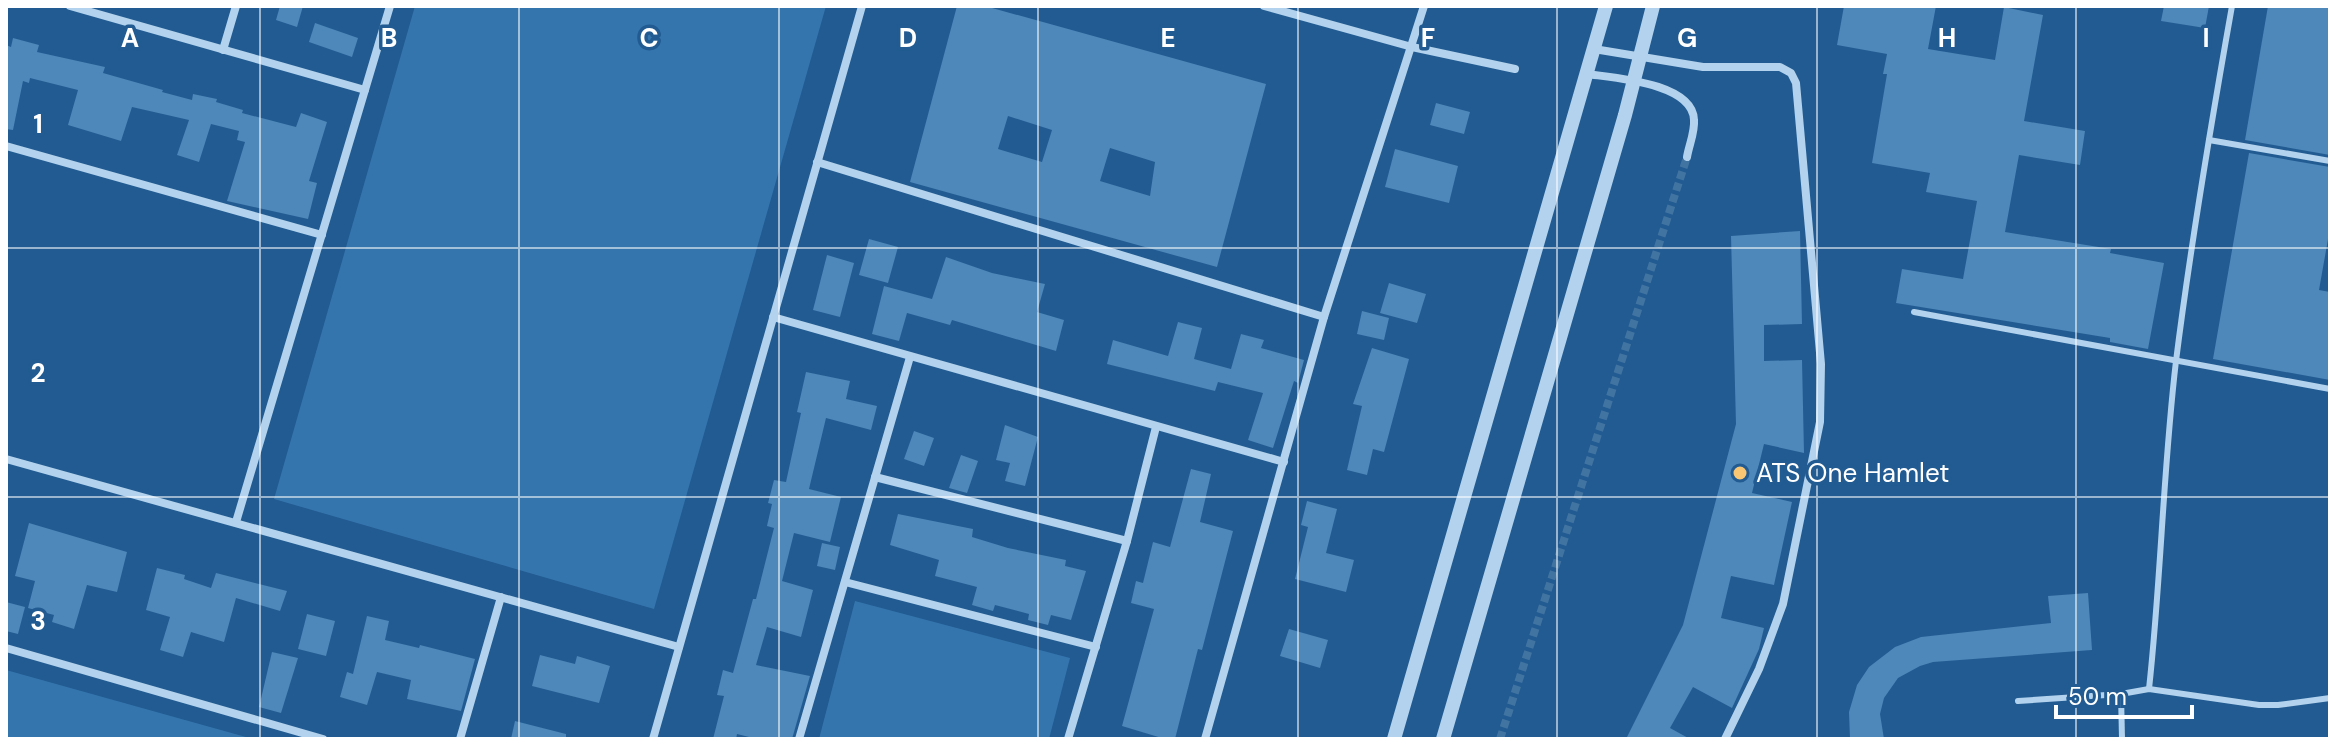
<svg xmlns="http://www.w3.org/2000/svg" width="2336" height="745" viewBox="0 0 2336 745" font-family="'DM Sans',sans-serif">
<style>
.green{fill:#3575ae}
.building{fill:#4e87b9;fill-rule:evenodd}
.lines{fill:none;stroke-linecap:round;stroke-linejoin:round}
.minor-tunnel{stroke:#4274a2;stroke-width:8;stroke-dasharray:8 4;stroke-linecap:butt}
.service{stroke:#b2d2ed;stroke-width:6}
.minor{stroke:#b2d2ed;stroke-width:8}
.tertiary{stroke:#b2d2ed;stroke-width:14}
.grid{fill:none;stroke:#fff;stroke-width:2;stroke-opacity:0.55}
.poi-dot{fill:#f9c774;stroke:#215b91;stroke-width:3}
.labels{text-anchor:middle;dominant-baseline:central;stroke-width:7;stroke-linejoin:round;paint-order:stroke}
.poi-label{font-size:26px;fill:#fff;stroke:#215b91;text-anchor:start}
.grid-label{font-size:26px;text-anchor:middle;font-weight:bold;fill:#fff;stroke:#215b91;stroke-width:7;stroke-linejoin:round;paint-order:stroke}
</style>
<rect width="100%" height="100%" fill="#215b91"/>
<g class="green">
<polygon points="415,6 826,6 654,609 274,499"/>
<polygon points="855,601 1070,658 1049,739 819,739"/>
<polygon points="6,670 253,739 6,739"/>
</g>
<g class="building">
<polygon points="280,6 303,6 297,27 276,20"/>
<path d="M957 6H985L1266 84 1217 267 910 182ZM1008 116 1052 130 1042 162 998 149ZM1110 148 1155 162 1150 196 1100 181Z"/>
<polygon points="1844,6 1936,6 1928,49 1995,60 2004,7 2043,15 2024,121 2085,131 2080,165 2019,155 2005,232 2111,249 2110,253 2164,263 2148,349 2110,342 2110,338 1896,303 1902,269 1963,279 1977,201 1926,192 1930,173 1872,163 1887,74 1883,74 1887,54 1837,45"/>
<polygon points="2164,6 2209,6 2205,28 2161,21"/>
<polygon points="2268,6 2330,6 2330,155 2245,140"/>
<polygon points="315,23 358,38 352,57 309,42"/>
<polygon points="13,38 39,45 37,52 105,67 103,73 163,90 162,92 192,100 193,94 217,99 216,102 243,110 242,113 296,127 301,113 327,122 309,181 317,183 308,219 227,201 245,142 237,140 239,131 211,124 199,162 177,155 189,120 132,107 121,141 68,125 78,90 30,78 29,83 23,81 13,130 6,129 6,45 11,47"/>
<polygon points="1436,103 1470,112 1464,134 1430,125"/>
<polygon points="1395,149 1458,166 1449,203 1385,187"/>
<polygon points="2249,153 2330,167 2330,228 2319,290 2330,292 2330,380 2213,359"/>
<polygon points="1800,231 1802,324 1764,325 1764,361 1802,360 1804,453 1764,444 1752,493 1792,502 1774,585 1731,576 1721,618 1764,628 1759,649 1732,708 1693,687 1670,728 1690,739 1626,739 1683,625 1736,424 1731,236"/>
<polygon points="869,239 898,247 888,283 859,275"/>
<polygon points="827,255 854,263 840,317 813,310"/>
<polygon points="946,257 992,273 1045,284 1037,312 1064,320 1056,351 952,320 950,325 907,313 899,341 872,334 884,286 932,299"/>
<polygon points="1389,283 1426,294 1417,323 1380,313"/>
<polygon points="1362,311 1389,318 1384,340 1357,334"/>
<polygon points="1178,322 1202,328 1194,359 1231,369 1241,334 1264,340 1261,348 1304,360 1298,383 1294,381 1273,448 1248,440 1263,393 1218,382 1215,391 1107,364 1113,340 1168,356"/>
<polygon points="1372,348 1409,359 1384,452 1373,449 1367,475 1347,470 1362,406 1353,404"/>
<polygon points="806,372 850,381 846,399 877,406 871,430 826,418 809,489 841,497 830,542 794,533 782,581 813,590 801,637 767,627 756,665 810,676 792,739 757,739 737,734 736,739 713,739 724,696 717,695 723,670 733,673 753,599 756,599 774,528 767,526 772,504 768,503 774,480 786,482 801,413 797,412"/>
<polygon points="1005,425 1038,437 1025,486 1005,481 1010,463 996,460"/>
<polygon points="914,431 934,438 924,466 904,459"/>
<polygon points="961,455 978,461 967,493 949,488"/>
<polygon points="1191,469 1211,474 1200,522 1233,531 1202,650 1198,649 1175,739 1165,739 1122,726 1154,609 1131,603 1136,581 1143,583 1153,542 1170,547"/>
<polygon points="1307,501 1337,509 1326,553 1354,560 1346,592 1295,579 1308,527 1301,525"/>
<polygon points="898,514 973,529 972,537 1008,548 1066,560 1065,566 1086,571 1071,620 1051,615 1048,625 1028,620 1029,614 995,605 993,611 972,605 977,587 935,576 939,560 890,545"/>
<polygon points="29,523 127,552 117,592 87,585 74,629 52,622 54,615 28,608 35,581 15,576"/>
<polygon points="822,543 840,547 835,570 817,566"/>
<polygon points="157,568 185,575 184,579 211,588 216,573 287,591 280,611 236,598 224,642 191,632 183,657 160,650 170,617 146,610"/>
<polygon points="2088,593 2092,650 1933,662 1920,666 1898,678 1884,698 1880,714 1884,739 1850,739 1849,712 1857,685 1869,667 1895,647 1921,637 2051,623 2048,596"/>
<polygon points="6,602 25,607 18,634 6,631"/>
<polygon points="307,614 335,621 326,656 298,649"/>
<polygon points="367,616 389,621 385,640 419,648 420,645 475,659 461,711 407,699 411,680 377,672 367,705 340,697 347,672 353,674"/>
<polygon points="1289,629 1328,640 1320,668 1280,656"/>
<polygon points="272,652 298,658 281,713 259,707"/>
<polygon points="540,655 575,664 577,656 610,666 599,703 532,686"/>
<polygon points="515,721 566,734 566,739 511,739"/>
</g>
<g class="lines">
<polyline class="minor-tunnel" points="1500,739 1687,157"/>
<g class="service">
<polyline points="2209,140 2330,161"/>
<polyline points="1914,312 2330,389"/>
<path d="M2149 689C2161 580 2163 470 2176 361 2191 242 2211 124 2232 6"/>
<polyline points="2121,694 2122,739"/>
<polyline points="2018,701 2121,694 2149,689 2259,705 2278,705 2330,698"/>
</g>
<g class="minor">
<polyline points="70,6 365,90"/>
<polyline points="1264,6 1412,47 1515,69"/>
<polyline points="1594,49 1703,67 1780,67 1791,73 1796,83 1821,364 1820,422 1783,604 1759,669 1725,739"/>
<polyline points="223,50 236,6"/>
<path d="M1587 74C1615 78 1693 83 1694 120 1695 132 1689 145 1687 157"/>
<polyline points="6,146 322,235"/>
<polyline points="817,162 1324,317"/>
<polyline points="773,317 1284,462"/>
<polyline points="6,459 679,647"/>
<polyline points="875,477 1127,541"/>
<polyline points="236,522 390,6"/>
<polyline points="845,582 1096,647"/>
<polyline points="6,648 323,739"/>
<polyline points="460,739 501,597"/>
<polyline points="653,739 862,6"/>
<polyline points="799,739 910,357"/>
<polyline points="1068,739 1127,541 1156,427"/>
<polyline points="1205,739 1324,317 1424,6"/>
</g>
<g class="tertiary">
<polyline points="1394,739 1606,6"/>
<polyline points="1443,739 1625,115 1653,6"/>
</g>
</g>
<path class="grid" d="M260 6V739M519 6V739M779 6V739M1038 6V739M1298 6V739M1557 6V739M1817 6V739M2076 6V739M6 248H2330M6 497H2330"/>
<circle class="poi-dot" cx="1740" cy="473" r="8"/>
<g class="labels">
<g class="poi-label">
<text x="1756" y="473">ATS One Hamlet</text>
</g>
</g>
<g class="grid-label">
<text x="130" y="47">A</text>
<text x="389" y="47">B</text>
<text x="649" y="47">C</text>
<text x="908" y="47">D</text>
<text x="1168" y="47">E</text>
<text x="1428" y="47">F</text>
<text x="1687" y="47">G</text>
<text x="1947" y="47">H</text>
<text x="2206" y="47">I</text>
<text x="38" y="133">1</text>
<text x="38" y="382">2</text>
<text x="38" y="630">3</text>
</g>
<rect width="2336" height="745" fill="none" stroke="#ffffff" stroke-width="16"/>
<path d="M2056 705v12h136v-12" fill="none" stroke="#ffffff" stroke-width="4"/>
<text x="2068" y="705" font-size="24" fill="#ffffff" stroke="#215b91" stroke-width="6" paint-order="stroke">50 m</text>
</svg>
